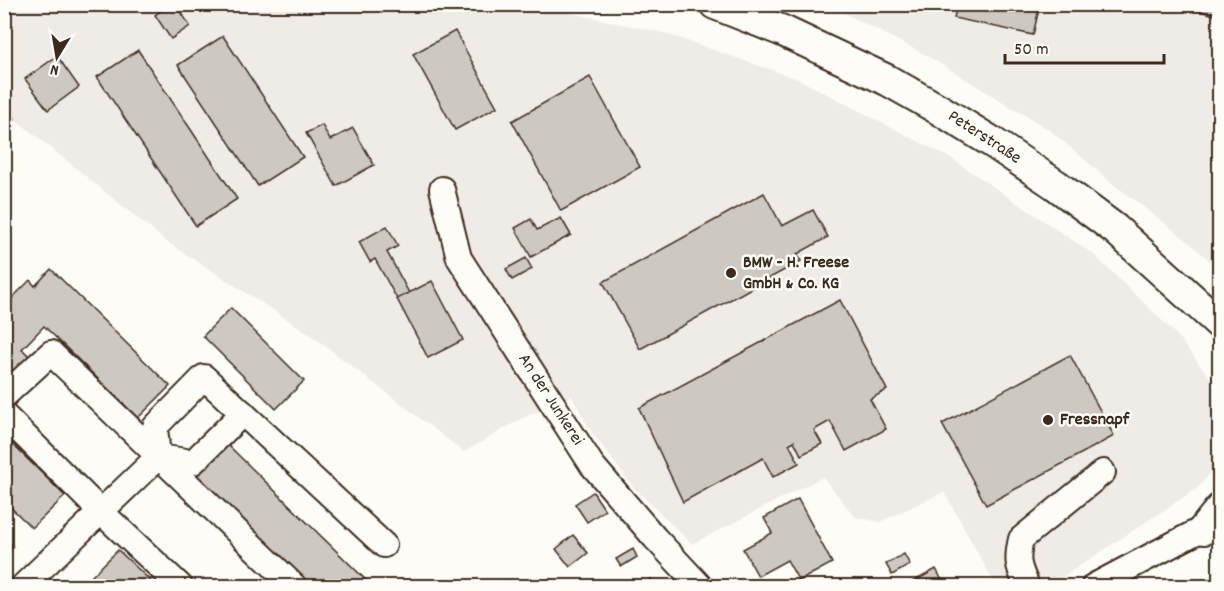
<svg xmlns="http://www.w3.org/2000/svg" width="1224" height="591" viewBox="0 0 1224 591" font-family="Dekko,sans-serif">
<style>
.built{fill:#efece7}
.green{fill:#e1ded7;stroke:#8e847a;stroke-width:1.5}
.building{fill:#cdc8c2;stroke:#3b2a1e;stroke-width:1.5}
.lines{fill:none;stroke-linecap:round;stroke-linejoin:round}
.minor-casing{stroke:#3b2a1e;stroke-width:28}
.major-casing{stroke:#3b2a1e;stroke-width:34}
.minor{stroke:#fdfcf7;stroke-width:24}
.major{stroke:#fdfcf7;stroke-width:30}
.poi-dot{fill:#3b2a1e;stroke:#fdfcf7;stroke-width:2}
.labels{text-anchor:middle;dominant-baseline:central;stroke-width:5;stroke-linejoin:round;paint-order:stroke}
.street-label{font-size:18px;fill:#3b2a1e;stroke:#fdfcf7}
.poi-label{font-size:18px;font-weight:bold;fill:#3b2a1e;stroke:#fdfcf7;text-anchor:start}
</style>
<rect width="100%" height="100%" fill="#fdfcf7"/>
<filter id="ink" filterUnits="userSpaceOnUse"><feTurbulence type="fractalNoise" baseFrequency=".0167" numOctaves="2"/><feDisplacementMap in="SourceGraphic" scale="12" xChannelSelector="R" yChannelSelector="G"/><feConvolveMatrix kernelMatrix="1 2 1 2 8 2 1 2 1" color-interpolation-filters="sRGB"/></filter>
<g filter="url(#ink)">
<g class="built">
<polygon points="4,5 535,5 664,33 798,79 952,159 1093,254 1175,333 1208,375 1219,396 1219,461 1199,487 1049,586 996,586 944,492 880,522 855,517 823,477 692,544 634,488 592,433 572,396 523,418 464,452 307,332 167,242 15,119 5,94"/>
<polygon points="828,5 1219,5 1219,269 1184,238 1112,183 1051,131 926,55"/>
</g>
<polygon class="green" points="4,94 15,119 5,131 4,131"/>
<g class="building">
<polygon points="170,4 176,4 190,26 171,39 155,15"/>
<polygon points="957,4 1040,4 1033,35 954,18"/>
<polygon points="1179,4 1220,4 1220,17"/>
<polygon points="455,31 497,107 455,130 413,54"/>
<polygon points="223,36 303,157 258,186 178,65"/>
<polygon points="138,50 237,199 196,226 97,77"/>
<polygon points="57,56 79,87 48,110 25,79"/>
<polygon points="590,77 640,167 561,211 512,121"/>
<polygon points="322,125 330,140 353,128 374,165 336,186 306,133"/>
<polygon points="764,193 782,226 813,210 828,237 797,254 801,261 640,349 603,282"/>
<polygon points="561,218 571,235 531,257 515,228 531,219 537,230"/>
<polygon points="387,226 398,246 387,252 409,293 397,299 375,259 370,262 359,242"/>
<polygon points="526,258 532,269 512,280 506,269"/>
<polygon points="51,269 170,386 138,418 44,326 22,349 29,356 4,380 4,306 30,280 35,286"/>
<polygon points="432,281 463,340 428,358 397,299"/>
<polygon points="840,300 887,390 870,399 886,429 846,451 830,421 814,430 822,444 801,455 794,441 789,444 799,463 773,477 763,458 683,502 639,408"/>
<polygon points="231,308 304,381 276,409 203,336"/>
<polygon points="1070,355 1114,436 986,505 942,424"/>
<polygon points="4,436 65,496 32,528 4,501"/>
<polygon points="226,443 372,586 308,586 194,474"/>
<polygon points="593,492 605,510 587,522 575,504"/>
<polygon points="798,499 832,563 799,581 787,560 758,576 743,549 772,533 764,518"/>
<polygon points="573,535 588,553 570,567 556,549"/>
<polygon points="4,538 13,547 4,555"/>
<polygon points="633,549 637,557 621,567 616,559"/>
<polygon points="118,550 156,586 92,586 87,581"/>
<polygon points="904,554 910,565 892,575 886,564"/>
<polygon points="936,569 945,586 904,586 922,577"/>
<polygon points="651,579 655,586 638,586"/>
</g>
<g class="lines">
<defs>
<g id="minor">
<polyline points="442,189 459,258 592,465 655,538 700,586"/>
<polyline points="4,396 51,353 294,586"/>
<polyline points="4,415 100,511 180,586"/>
<polyline points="158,457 155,427 204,377 384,545"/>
<polyline points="23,586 158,457 193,462 243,413"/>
<path d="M1027 586C1018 566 1016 561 1021 539L1103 472"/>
<polyline points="1094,586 1219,520"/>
</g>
<g id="major">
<polyline points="715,4 783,31 887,80 940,110 992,142 1056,185 1115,229 1220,324"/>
<polyline points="1204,529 1220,509"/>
</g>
</defs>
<use href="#minor" class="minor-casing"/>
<use href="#major" class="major-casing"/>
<use href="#minor" class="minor"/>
<use href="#major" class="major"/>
</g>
</g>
<g class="poi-dot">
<circle cx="731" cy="273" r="6"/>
<circle cx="1048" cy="420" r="6"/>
</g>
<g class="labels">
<g class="street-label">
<text transform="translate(984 138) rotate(33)">Peterstraße</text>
<text transform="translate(550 400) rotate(57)">An der Junkerei</text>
</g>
<g class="poi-label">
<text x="743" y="263">BMW - H. Freese<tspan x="743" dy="21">GmbH &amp; Co. KG</tspan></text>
<text x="1060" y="420">Fressnapf</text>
</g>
</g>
<rect width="1224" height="591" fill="none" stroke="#fdfcf7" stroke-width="24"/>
<rect x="12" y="12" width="1200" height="567" fill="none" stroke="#3b2a1e" stroke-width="2" filter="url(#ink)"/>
<g transform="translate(57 57) rotate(191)" stroke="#fdfcf7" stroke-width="4.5" paint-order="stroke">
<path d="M0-4.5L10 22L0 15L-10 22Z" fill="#3b2a1e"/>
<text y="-9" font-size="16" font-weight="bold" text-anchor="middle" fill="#3b2a1e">N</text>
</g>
<path d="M1005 54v9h159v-9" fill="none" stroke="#3b2a1e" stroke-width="3"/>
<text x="1014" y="54" font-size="18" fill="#3b2a1e" stroke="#fdfcf7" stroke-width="4.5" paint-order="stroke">50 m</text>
</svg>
